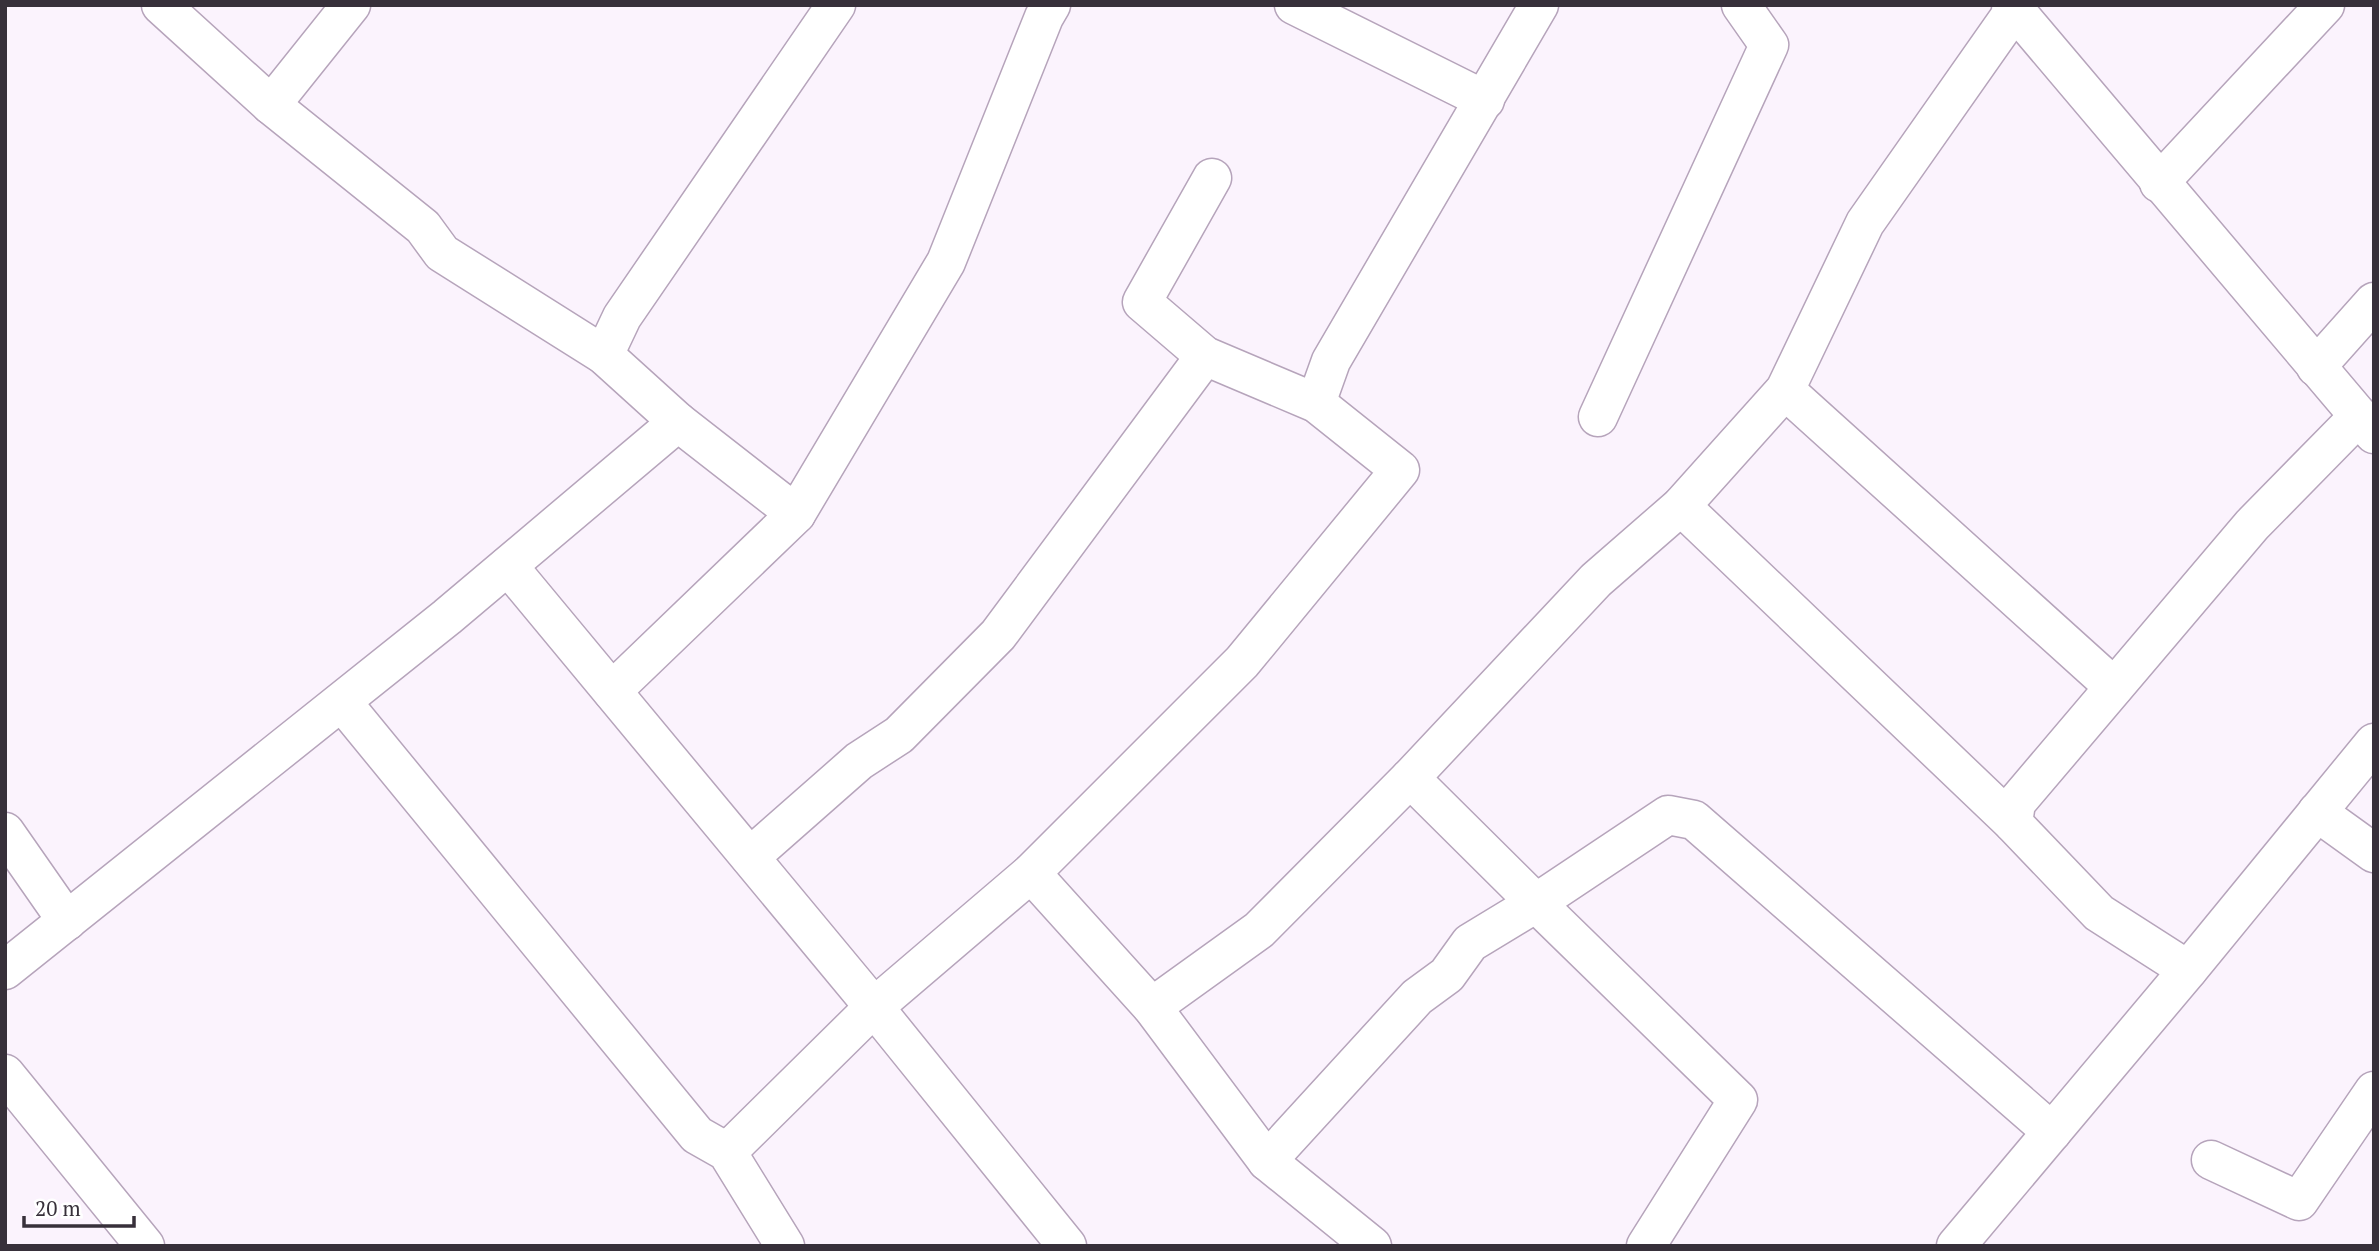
<svg xmlns="http://www.w3.org/2000/svg" width="2379" height="1251" viewBox="0 0 2379 1251" font-family="'PT Serif',serif">
<style>
.lines{fill:none;stroke-linecap:round;stroke-linejoin:round}
.minor-casing{stroke:#b6a4bb;stroke-width:41}
.minor{stroke:#fff;stroke-width:38}
</style>
<rect width="100%" height="100%" fill="#fbf3fd"/>
<g class="lines">
<defs>
<g id="minor">
<polyline points="161,5 271,105 423,227 442,253 604,355 678,422"/>
<polyline points="1294,5 1485,100"/>
<polyline points="2011,5 2374,434"/>
<polyline points="271,105 351,5"/>
<polyline points="2159,183 2325,5"/>
<polyline points="604,355 622,317 836,5"/>
<polyline points="2316,367 2374,302"/>
<polyline points="1785,390 2114,687"/>
<polyline points="1316,403 1331,361 1539,5"/>
<polyline points="1598,417 1769,45 1741,5"/>
<polyline points="1681,506 2013,823"/>
<polyline points="508,566 874,1007 1067,1246"/>
<polyline points="612,691 796,514"/>
<polyline points="342,702 697,1135 727,1152 785,1246"/>
<polyline points="1410,778 1536,903 1738,1100 1646,1246"/>
<polyline points="2317,812 2374,853"/>
<polyline points="5,832 67,921"/>
<polyline points="750,857 859,761 899,735 998,635 1205,356"/>
<polyline points="1031,873 1152,1007 1267,1161 1372,1246"/>
<polyline points="5,970 447,617 678,422 796,514 946,262 1044,17 1051,5"/>
<polyline points="2188,970 2099,913 2013,823 2016,803 2252,525 2359,416"/>
<polyline points="1152,1007 1259,930 1410,778 1596,580 1681,506 1785,390 1865,223 2018,5"/>
<polyline points="5,1074 145,1246"/>
<polyline points="727,1152 874,1007 1031,873 1242,662 1400,470 1316,403 1205,356 1142,302 1212,178"/>
<polyline points="2211,1160 2299,1201 2374,1091"/>
<polyline points="1267,1161 1417,997 1447,975 1470,943 1536,903 1668,815 1694,820 2052,1132"/>
<polyline points="1956,1246 2188,970 2374,743"/>
</g>
</defs>
<use href="#minor" class="minor-casing"/>
<use href="#minor" class="minor"/>
</g>
<rect width="2379" height="1251" fill="none" stroke="#37303a" stroke-width="14"/>
<path d="M24 1216v10h110v-10" fill="none" stroke="#37303a" stroke-width="3.5"/>
<text x="35" y="1216" font-size="21" fill="#37303a" stroke="#ffffff" stroke-width="5" paint-order="stroke">20 m</text>
</svg>
